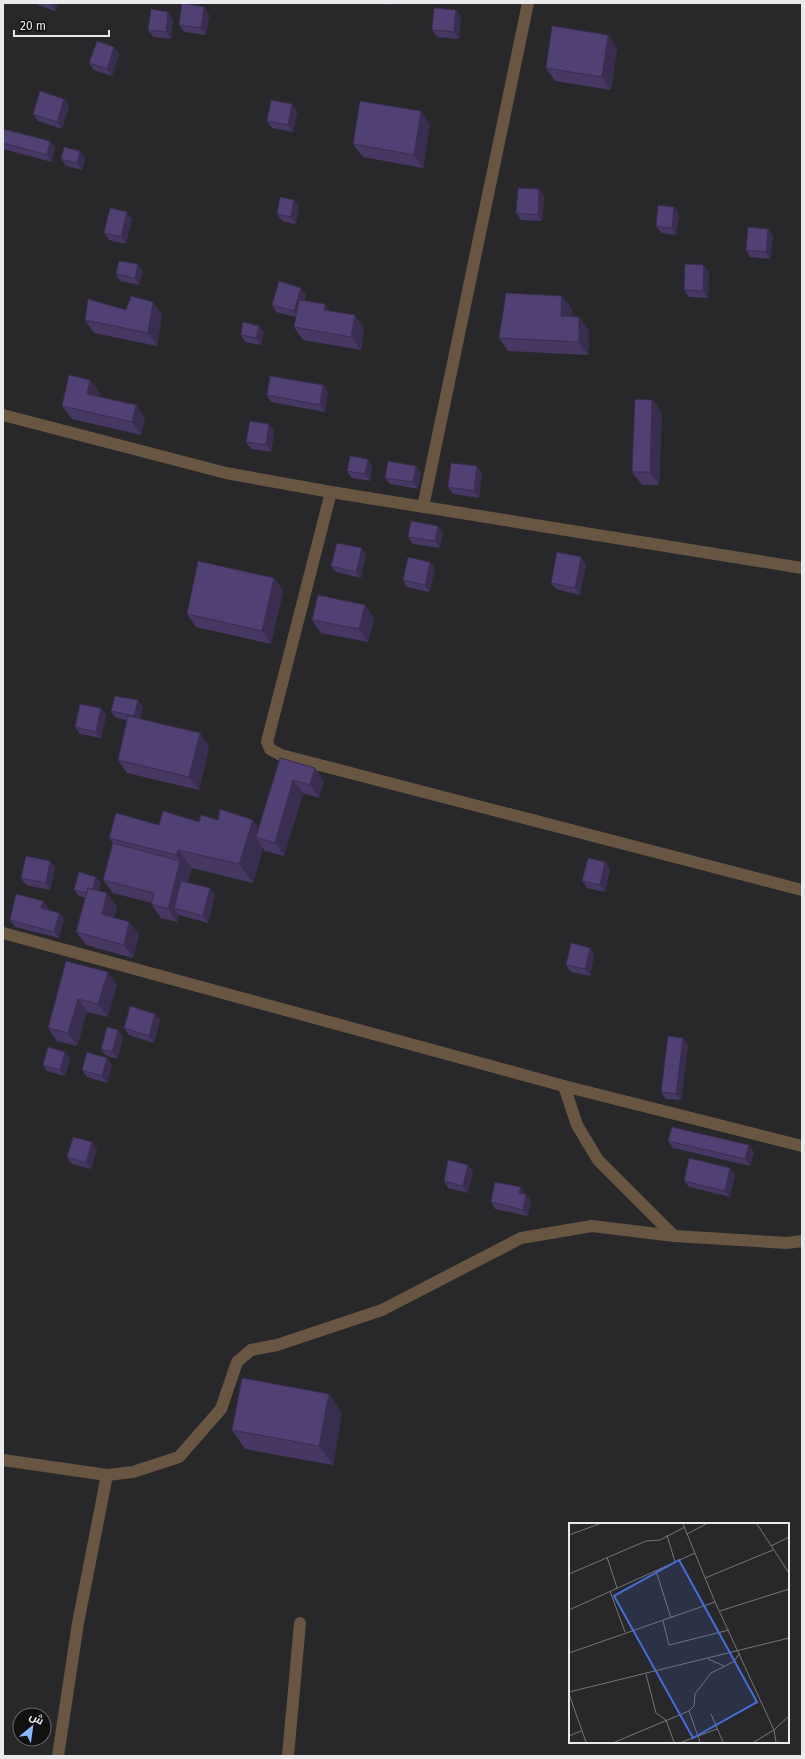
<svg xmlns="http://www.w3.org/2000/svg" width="805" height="1759" viewBox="0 0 805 1759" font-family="'Fira Sans',Cairo,sans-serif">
<rect width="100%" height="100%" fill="#28282b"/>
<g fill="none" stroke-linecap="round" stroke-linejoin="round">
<g stroke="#685642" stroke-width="12">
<polyline points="3,415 226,473 331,492 802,568"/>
<polyline points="331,492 267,742 270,749 281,755 802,890"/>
<polyline points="423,507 528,3"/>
<polyline points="3,933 564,1086 802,1146"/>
<polyline points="564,1086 577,1125 598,1160 674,1236"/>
<polyline points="3,1460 107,1475 133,1472 179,1457 221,1409 237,1362 251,1350 277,1345 382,1310 521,1238 592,1226 674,1236 787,1243 802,1241"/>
<polyline points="58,1756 78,1623 107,1475"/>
<polyline points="288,1756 300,1623"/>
</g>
</g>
<g fill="#463763">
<polygon points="36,3 58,3 55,11 38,5"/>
<polygon points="370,3 392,3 391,5"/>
<polygon points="456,10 461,17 459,39 437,37 432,30"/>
<polygon points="209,14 206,35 184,32 179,25"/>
<polygon points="173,19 171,39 153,37 148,30"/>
<polygon points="608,35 617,48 611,90 555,81 546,68"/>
<polygon points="114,47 119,54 112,76 94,70 89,63"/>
<polygon points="64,99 69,106 62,129 38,121 33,114"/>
<polygon points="297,111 293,132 272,128 267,121"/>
<polygon points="430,124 423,168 363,157 353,144"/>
<polygon points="3,129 55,148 52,162 3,149"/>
<polygon points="85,158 82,170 66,166 61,159"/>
<polygon points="539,189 544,196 542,221 521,220 516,213"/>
<polygon points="294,200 299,207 296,224 282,221 277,214"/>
<polygon points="674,207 679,214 676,235 661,233 656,226"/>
<polygon points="132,219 126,244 109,240 104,233"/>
<polygon points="768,229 773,236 770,259 750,257 746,250"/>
<polygon points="143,271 139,285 120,281 116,274"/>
<polygon points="709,272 708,298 689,297 684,290"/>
<polygon points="306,294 304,300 330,311 364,328 361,350 303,340 294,327 296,317 276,312 272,305"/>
<polygon points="562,296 572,309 571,317 579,317 589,330 588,355 508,351 499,338"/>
<polygon points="153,302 162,315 157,346 94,333 85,320 126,310"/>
<polygon points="264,332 261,345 245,342 241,335"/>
<polygon points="90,380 100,393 99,397 136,405 145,418 141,435 72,419 62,406"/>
<polygon points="323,385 328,392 325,412 271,402 267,395"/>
<polygon points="652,400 662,413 659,485 642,485 632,472"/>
<polygon points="274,431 271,452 251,449 246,442"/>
<polygon points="372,466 370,481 352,478 347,471"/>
<polygon points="416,466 421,473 418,489 390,484 385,478"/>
<polygon points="482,473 479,498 453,494 448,487"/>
<polygon points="438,526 443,533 440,548 413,544 408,537"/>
<polygon points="366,555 361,578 336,572 331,566"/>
<polygon points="430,562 435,569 429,592 407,587 403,580"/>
<polygon points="586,564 580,595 556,589 551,583"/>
<polygon points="274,578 283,591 271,644 196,627 187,614"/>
<polygon points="365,605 374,619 368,642 321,633 312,620"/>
<polygon points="143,707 140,719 209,746 199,790 127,773 118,760 127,720 116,718 111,711"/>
<polygon points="101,708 106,715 101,738 80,734 75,727"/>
<polygon points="280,758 315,768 324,781 319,798 303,793 284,856 265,851 263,848 253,883 192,868 187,882 210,888 215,895 208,923 179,915 177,922 161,918 151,904 152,903 113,893 103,880 113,843 109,838 159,825 218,820 259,828"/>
<polygon points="50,861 55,868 50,890 26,885 21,878"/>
<polygon points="605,862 610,869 605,892 587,888 582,881"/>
<polygon points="96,877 101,883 99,891 117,906 114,918 129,922 139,935 133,958 86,945 76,932 85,898 79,896 74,890"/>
<polygon points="43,901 48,908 47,909 59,913 64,919 59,938 15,927 10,920"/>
<polygon points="590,948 594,955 590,976 571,972 566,965"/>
<polygon points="66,961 117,985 108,1017 87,1012 77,1046 57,1041 48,1028"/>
<polygon points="155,1014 160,1020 154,1043 129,1035 124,1028"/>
<polygon points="118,1030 123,1037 117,1059 105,1055 101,1049"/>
<polygon points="683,1038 688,1045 681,1100 666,1099 661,1092"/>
<polygon points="65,1052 70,1059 65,1076 47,1071 43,1065"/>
<polygon points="112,1065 107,1083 87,1077 82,1070"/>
<polygon points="668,1141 754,1152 750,1166 673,1148"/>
<polygon points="97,1149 91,1169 72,1164 67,1157"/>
<polygon points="468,1165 473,1172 468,1193 448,1188 444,1181"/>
<polygon points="730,1168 735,1175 730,1197 689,1187 684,1181"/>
<polygon points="525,1194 531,1201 528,1216 495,1209 491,1202"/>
<polygon points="329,1394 342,1413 333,1465 245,1449 232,1430"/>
</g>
<g fill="#392d50">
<polygon points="51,3 58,3 55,11 51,4"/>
<polygon points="204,7 209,14 206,35 201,28"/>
<polygon points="456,10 461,17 459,39 454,32"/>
<polygon points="168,12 173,19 171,39 166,32"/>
<polygon points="608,35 617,48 611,90 602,77"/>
<polygon points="114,47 119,54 112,76 107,69"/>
<polygon points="64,99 69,106 62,129 57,122"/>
<polygon points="292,104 297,111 293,132 288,125"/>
<polygon points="421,111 430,124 423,168 414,155"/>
<polygon points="50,141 55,148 52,162 47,155"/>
<polygon points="80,151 85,158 82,170 77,163"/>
<polygon points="539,189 544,196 542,221 538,215"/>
<polygon points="294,200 299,207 296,224 291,217"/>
<polygon points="674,207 679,214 676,235 672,228"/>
<polygon points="127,212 132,219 126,244 121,237"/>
<polygon points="768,229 773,236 770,259 766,252"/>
<polygon points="138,264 143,271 139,285 135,278"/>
<polygon points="704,265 709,272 708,298 703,291"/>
<polygon points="301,288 306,294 299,318 294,311"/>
<polygon points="562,296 572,309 570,329 561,316"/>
<polygon points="153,302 162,315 157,346 148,333"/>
<polygon points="325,304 334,317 324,310"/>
<polygon points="355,315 364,328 361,350 351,337"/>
<polygon points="579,317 589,330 588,355 579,342"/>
<polygon points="259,326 264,332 261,345 256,338"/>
<polygon points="90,380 100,393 97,407 87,394"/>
<polygon points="323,385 328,392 325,412 320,405"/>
<polygon points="652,400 662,413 659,485 650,472"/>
<polygon points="136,405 145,418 141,435 132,422"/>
<polygon points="269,424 274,431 271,452 266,445"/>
<polygon points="368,459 372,466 370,481 365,474"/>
<polygon points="416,466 421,473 418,489 413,482"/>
<polygon points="477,466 482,473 479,498 474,491"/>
<polygon points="438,526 443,533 440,548 435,541"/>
<polygon points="362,548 366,555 361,578 356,572"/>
<polygon points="581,557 586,564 580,595 575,588"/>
<polygon points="430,562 435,569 429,592 425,585"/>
<polygon points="274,578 283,591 271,644 262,631"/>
<polygon points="365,605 374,619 368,642 359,629"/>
<polygon points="138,700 143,707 139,723 134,716"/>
<polygon points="101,708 106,715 101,738 96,732"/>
<polygon points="200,733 209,746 199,790 189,777"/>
<polygon points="315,768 324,781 319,798 310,785"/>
<polygon points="293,780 303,793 284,856 275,843"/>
<polygon points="253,820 266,838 256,837 263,848 253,883 239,864"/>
<polygon points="178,850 192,868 180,910 174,908 179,915 177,922 168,909 180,861 176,855"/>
<polygon points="50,861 55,868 50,890 46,883"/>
<polygon points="605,862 610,869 605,892 600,885"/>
<polygon points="96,877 101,883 97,901 92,894"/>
<polygon points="210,888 215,895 208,923 203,916"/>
<polygon points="107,893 117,906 111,928 102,914"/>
<polygon points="43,901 48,908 46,914 41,908"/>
<polygon points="59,913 64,919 59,938 54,932"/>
<polygon points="129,922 139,935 133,958 124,945"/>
<polygon points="590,948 594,955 590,976 585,969"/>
<polygon points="108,972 117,985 108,1017 98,1004"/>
<polygon points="78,999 87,1012 77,1046 68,1033"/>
<polygon points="155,1014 160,1020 154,1043 149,1036"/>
<polygon points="118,1030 123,1037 117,1059 112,1052"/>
<polygon points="683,1038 688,1045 681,1100 676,1094"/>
<polygon points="65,1052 70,1059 65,1076 60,1070"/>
<polygon points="107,1058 112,1065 107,1083 102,1076"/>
<polygon points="92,1142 97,1149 91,1169 86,1163"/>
<polygon points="749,1145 754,1152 750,1166 745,1159"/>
<polygon points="468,1165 473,1172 468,1193 463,1186"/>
<polygon points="730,1168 735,1175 730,1197 725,1191"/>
<polygon points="521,1187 525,1194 519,1193"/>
<polygon points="526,1194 531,1201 528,1216 523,1210"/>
<polygon points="329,1394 342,1413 333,1465 319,1446"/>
</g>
<g fill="#514073" stroke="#392d50">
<polygon points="182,3 204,7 201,28 179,25"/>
<polygon points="434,8 456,10 454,32 432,30"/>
<polygon points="151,9 168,12 166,32 148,30"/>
<polygon points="552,26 608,35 602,77 546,68"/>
<polygon points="97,41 114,47 107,69 89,63"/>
<polygon points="40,91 64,99 57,122 33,114"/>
<polygon points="271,100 292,104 288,125 267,121"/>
<polygon points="360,101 421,111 414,155 353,144"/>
<polygon points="3,129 50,141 47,155 3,143"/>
<polygon points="64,147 80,151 77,163 61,159"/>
<polygon points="518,188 539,189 538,215 516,213"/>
<polygon points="280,197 294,200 291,217 277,214"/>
<polygon points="658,205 674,207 672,228 656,226"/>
<polygon points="110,208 127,212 121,237 104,233"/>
<polygon points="748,227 768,229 766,252 746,250"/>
<polygon points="119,261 138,264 135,278 116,274"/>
<polygon points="685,264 704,265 703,291 684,290"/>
<polygon points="279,281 301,288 294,311 272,305"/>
<polygon points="506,293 562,296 561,316 579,317 579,342 499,338"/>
<polygon points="131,296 153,302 148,333 85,320 88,299 126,310"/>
<polygon points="299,300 325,304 324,310 355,315 351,337 294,327"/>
<polygon points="243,322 259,326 256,338 241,335"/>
<polygon points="69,375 90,380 87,394 136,405 132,422 62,406"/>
<polygon points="270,376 323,385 320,405 267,395"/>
<polygon points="635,399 652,400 650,472 632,472"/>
<polygon points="250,421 269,424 266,445 246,442"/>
<polygon points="350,456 368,459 365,474 347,471"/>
<polygon points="388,461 416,466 413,482 385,478"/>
<polygon points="451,463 477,466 474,491 448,487"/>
<polygon points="411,521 438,526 435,541 408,537"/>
<polygon points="337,543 362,548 356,572 331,566"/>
<polygon points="557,552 581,557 575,588 551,583"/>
<polygon points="408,557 430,562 425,585 403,580"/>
<polygon points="198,561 274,578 262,631 187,614"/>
<polygon points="318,595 365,605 359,629 312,620"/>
<polygon points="115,696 138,700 134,716 111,711"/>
<polygon points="80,704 101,708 96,732 75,727"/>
<polygon points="128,716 200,733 189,777 118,760"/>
<polygon points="280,758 315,768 310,785 293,780 275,843 256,837"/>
<polygon points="220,809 253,820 239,864 178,850 176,855 109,838 116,813 159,825 163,811 199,822 201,815 218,820"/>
<polygon points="113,843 180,861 168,909 151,904 154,893 103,880"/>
<polygon points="26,856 50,861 46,883 21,878"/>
<polygon points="588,858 605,862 600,885 582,881"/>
<polygon points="79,872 96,877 93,889 88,888 86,893 74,890"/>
<polygon points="181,881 210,888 203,916 174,908"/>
<polygon points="88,888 107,893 102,914 129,922 124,945 76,932"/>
<polygon points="16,894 43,901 41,908 59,913 54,932 10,920"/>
<polygon points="571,943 590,948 585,969 566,965"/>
<polygon points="66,961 108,972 98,1004 78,999 68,1033 48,1028"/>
<polygon points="130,1006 155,1014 149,1036 124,1028"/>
<polygon points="107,1027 118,1030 112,1052 101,1049"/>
<polygon points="668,1036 683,1038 676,1094 661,1092"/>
<polygon points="48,1047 65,1052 60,1070 43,1065"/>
<polygon points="87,1052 107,1058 102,1076 82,1070"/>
<polygon points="672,1127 749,1145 745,1159 668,1141"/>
<polygon points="73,1137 92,1142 86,1163 67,1157"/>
<polygon points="689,1158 730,1168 725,1191 684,1181"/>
<polygon points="448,1160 468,1165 463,1186 444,1181"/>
<polygon points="495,1182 521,1187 519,1193 526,1194 523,1210 491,1202"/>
<polygon points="242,1378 329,1394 319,1446 232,1430"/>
</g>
<g transform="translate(569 1523)">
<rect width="220" height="220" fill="#28282b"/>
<path fill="none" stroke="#767678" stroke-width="1" d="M114,1L146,79L205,207L185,219M188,1L220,50M118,11L137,1M0,12L30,1M98,12L106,39M202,23L220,14M38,34L48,65M87,48L102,95M0,51L77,18L91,17L116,4M136,55L204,27M41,68L56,109M0,87L126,30M151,88L220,66M94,98L100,122L160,107M0,130L146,79M139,136L155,143M77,151L87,190L97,197L105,219M0,169L220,115M0,171L17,219M120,188L131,219M142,191L154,219M0,213L12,208M46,219L120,188L125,183L126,171L142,150L164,139L171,130M113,219L148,206M207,219L205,207L220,193"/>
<path fill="#466ddc" fill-opacity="0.15" stroke="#466ddc" stroke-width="2" d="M110,37L188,179L124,215L45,73Z"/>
<rect width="220" height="220" fill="none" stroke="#eaeaec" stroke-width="2"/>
</g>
<rect width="805" height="1759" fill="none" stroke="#eaeaec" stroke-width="8"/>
<g transform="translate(32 1727) rotate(29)"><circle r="19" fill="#111112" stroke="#686869"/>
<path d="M0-3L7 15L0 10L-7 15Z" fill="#8abafc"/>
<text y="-6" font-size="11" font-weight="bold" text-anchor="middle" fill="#eaeaec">ش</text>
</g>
<path d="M14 30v6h95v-6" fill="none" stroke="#eaeaec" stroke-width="2"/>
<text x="20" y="30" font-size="12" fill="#eaeaec" stroke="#111112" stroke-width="3" paint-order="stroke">20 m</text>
</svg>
